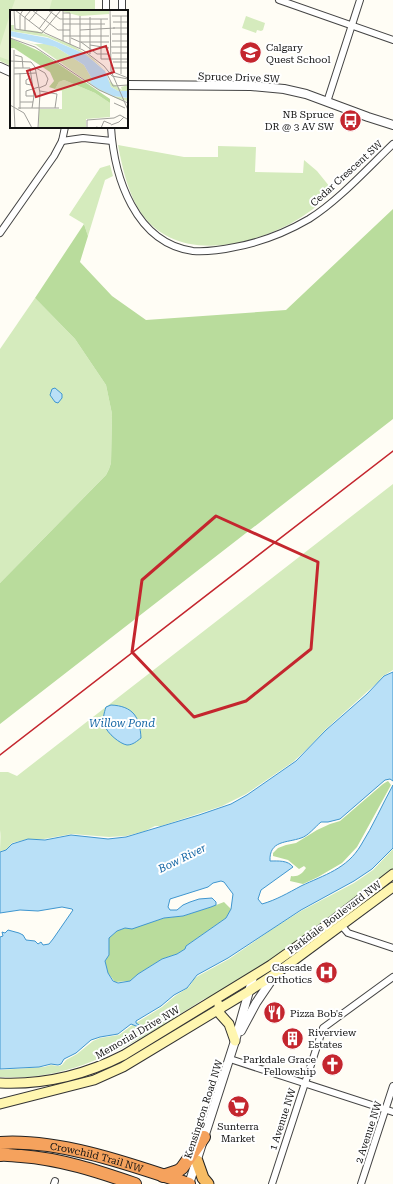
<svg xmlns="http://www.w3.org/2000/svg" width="393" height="1184" viewBox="0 0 393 1184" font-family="'Roboto Serif',serif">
<rect width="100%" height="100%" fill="#fffdf5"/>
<g fill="#d5ebbd">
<polygon points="0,0 95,0 95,11 11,11 11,66 0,61"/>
<polygon points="246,16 265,23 263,30 261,31 257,30 256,33 242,28"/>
<path d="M118,145L184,157H218V146L256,147L255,172L303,173L304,160L317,171L334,192C320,204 306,215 290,224C243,248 171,263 138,208C127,189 122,166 118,145Z"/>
<polygon points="110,165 113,176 105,180 88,236 84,224 69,215 100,168"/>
<polygon points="35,298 75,339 106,385 112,414 111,463 109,469 106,475 0,583 0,349"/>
<path d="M393,484V670L383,676L378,682L326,729L308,748L293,762L246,794L222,806L161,826H155L145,831L126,836L109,837L72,834L44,839H28L12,843L6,850L0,851C0,844 1,837 0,830V772H8L17,776Z"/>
<path d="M393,849V870L381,879L259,969L213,996L204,999C152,1032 99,1068 37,1076C25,1078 12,1077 0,1077V1070L44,1067L51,1065L58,1066L62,1065L66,1060L77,1054L93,1041L100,1038L119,1035L131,1026L162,1007L175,996L189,987L194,979L198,976L229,959L274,928L301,911L354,883L373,870Z"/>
</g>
<g fill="#b9dc9c">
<polygon points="393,209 393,419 0,724 0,583 106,475 109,469 111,463 112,414 106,385 75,339 35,298 84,224 88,236 80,262 112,296 146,320 286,310"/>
<path d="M388,781L391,785L357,847L342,863L318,877L303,884L290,881L291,876C298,877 302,874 306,868L304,866L299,869L288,860L273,856V853L278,848L286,845L296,843L317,830L330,824L340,821L383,784Z"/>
<polygon points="224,902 231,909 226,918 186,946 185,949 177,954 162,959 138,974 130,981 115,982 108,973 105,961 109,955 109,938 117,931 125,928 135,927 149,923 164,918 183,916 211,907"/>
</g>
<g fill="#e6f2cf">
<polygon points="15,0 52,0 49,11 11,11"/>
<polygon points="11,11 11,61 0,57 0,46"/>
</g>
<g fill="#b9e0f7" stroke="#3f96cf" fill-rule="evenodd">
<polygon points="55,388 62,394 62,398 58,403 55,402 50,395 52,389"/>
<path d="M393,672V781L390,779L385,780L340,819L328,822H321C315,827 308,836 301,838C287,843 269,840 270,861C278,861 288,860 293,867L261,890L258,899L262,904C276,900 288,893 301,886C324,875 347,869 361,845C373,826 382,805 393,785V848L372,869L354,881L301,910L228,958L197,975L187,988L174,995L161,1006L136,1021V1023L142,1027L141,1028L131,1024L118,1034L100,1037L91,1040L76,1053L64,1059L61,1064L58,1065L51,1064L39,1067L0,1069V937L3,936L2,932L5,933L8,930L19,933L23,935L26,940L35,941L38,944L41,942L43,945L49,944L53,939L73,910L72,909L62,907L38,911L20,910L0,913V852L6,850L12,844L28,839L45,840L71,835L108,839L126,837L199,815L231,804L247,795L296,761L326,730L367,694L384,676ZM221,881L224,882L233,894L231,909L226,918L186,946L185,949L177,954L162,959L138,974L130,981L118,983L113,981L108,973L105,961L109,955V938L117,931L125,928L132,929L164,918L183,916L211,907L216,905V902L212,898L199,899L190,902L183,905L177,910H170L168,907L170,899L208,887L213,883Z"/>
<path d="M111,705C133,706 140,717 141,738C137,741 133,745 127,745C120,744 107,733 105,726C102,720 104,713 106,707Z"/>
</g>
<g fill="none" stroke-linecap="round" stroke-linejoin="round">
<defs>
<g id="minor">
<polyline points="279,0 393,40"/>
<polyline points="106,11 106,0"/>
<polyline points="122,11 122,0"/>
<polyline points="327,102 360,0"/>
<path d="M111,127C114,177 135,243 193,251C208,252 221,250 235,247C262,242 285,233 309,219C338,201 368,168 393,144"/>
<polyline points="62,141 83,138 112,141"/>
<polyline points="0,233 54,156 62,141 65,127"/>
<polyline points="341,925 348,933 393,948"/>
<polyline points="230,1059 393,1112"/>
<polyline points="54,1184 55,1181"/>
<polyline points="272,1184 323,1028 393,977"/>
<polyline points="361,1184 393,1086"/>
</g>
<g id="tertiary">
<polyline points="0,67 11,72"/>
<polyline points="127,85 251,86 284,89 306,94 368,117 393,125"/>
<polyline points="241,1031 256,1003 275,975"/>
<polyline points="189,1184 235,1041 253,977"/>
</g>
<g id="secondary">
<polyline points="219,1005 220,1014 229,1024 235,1041"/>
<path d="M0,1083C45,1085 85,1075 124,1055L271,965L326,926L393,874"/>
<polyline points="0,1104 94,1080 123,1067 249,991 278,972 393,887"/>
</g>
<polyline id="trunk" points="197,1161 203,1178 208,1184"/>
<g id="motorway">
<path id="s1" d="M0,1143C60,1139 132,1165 189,1184"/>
<path d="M0,1155C7,1154 14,1156 21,1156C61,1159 97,1171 135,1184"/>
<polyline points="163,1176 178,1171 182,1168 204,1137"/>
</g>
</defs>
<use href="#minor" stroke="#444" stroke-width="8"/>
<use href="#tertiary" stroke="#444" stroke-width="10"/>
<use href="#secondary" stroke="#333" stroke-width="11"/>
<use href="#trunk" stroke="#222" stroke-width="13"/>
<use href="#motorway" stroke="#222" stroke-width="14"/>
<use href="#minor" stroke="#fff" stroke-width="6"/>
<use href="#tertiary" stroke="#fff" stroke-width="8"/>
<use href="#secondary" stroke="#fff6b0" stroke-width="9"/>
<use href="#trunk" stroke="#f7bc64" stroke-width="11"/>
<use href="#motorway" stroke="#f5a25d" stroke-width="12"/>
<polyline stroke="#c4262e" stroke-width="1.5" points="0,755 393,451"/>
</g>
<path fill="none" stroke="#c4262e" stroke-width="3" stroke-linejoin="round" d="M216,516L318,562L311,649L246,701L194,717L132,652L142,580Z"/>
<defs>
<symbol id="school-disc" viewBox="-11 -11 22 22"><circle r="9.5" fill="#c4262e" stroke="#fff"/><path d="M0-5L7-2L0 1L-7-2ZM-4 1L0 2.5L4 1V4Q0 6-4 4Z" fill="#fff"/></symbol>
<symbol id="bus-disc" viewBox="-11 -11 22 22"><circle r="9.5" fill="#c4262e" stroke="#fff"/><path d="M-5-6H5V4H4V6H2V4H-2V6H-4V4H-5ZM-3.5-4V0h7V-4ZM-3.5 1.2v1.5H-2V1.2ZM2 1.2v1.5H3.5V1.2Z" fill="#fff"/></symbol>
<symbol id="hospital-disc" viewBox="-11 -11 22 22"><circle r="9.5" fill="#c4262e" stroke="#fff"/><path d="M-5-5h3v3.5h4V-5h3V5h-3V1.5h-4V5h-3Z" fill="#fff"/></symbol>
<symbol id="restaurant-disc" viewBox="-11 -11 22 22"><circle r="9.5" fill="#c4262e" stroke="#fff"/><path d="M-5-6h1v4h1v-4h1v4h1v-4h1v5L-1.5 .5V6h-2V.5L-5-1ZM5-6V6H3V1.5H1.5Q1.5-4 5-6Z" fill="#fff"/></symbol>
<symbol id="building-disc" viewBox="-11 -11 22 22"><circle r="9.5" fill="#c4262e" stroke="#fff"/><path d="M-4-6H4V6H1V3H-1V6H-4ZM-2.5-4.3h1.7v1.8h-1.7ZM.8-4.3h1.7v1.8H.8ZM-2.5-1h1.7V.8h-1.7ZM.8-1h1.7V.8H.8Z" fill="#fff"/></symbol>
<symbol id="church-disc" viewBox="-11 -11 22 22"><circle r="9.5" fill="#c4262e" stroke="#fff"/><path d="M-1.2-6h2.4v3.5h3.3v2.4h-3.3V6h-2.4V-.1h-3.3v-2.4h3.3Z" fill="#fff"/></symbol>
<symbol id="supermarket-disc" viewBox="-11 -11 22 22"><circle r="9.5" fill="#c4262e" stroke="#fff"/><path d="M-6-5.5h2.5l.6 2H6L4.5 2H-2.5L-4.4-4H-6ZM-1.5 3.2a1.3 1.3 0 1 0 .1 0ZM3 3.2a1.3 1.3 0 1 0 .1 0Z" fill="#fff"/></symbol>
</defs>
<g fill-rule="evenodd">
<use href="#school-disc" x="238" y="40" width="25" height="25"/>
<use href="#bus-disc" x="338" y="108" width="25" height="25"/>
<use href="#hospital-disc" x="314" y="960" width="25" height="25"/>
<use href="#restaurant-disc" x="262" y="1000" width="25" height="25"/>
<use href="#building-disc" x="280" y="1026" width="25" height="25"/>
<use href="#church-disc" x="320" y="1052" width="25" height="25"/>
<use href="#supermarket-disc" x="226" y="1094" width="25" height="25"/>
</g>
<g text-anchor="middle" stroke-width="4" stroke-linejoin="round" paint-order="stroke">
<g font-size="10" fill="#111" stroke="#fff" text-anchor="start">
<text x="266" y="51">Calgary<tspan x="266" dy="12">Quest School</tspan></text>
<text x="334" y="118" text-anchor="end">NB Spruce<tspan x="334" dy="12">DR @ 3 AV SW</tspan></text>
<text x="312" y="971" text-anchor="end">Cascade<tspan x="312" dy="12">Orthotics</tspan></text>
<text x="290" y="1017">Pizza Bob's</text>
<text x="308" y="1036">Riverview<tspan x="308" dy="12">Estates</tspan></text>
<text x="316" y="1063" text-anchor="end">Parkdale Grace<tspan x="316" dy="12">Fellowship</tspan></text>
<text x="238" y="1130" text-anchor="middle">Sunterra<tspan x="238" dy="12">Market</tspan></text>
</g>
<g font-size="10" fill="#111" stroke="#fff">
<text transform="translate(239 77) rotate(2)" y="4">Spruce Drive SW</text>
<text transform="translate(346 173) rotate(-42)" y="4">Cedar Crescent SW</text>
<text transform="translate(334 917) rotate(-37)" y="4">Parkdale Boulevard NW</text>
<text transform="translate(137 1032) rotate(-30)" y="4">Memorial Drive NW</text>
<text transform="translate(203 1109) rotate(-72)" y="4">Kensington Road NW</text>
<text transform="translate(282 1119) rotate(-72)" y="4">1 Avenue NW</text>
<text transform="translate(368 1132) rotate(-72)" y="4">2 Avenue NW</text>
<text dy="4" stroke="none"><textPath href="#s1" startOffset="98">Crowchild Trail NW</textPath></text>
</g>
<g font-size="11" font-style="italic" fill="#1768a6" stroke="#fff">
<text x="122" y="727">Willow Pond</text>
<text transform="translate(182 858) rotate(-26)" y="4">Bow River</text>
</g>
</g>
<g transform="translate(10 10)">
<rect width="118" height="118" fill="#fffdf5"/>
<path d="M53,0H99V4L70,6L54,2ZM0,15H4V19L27,21L62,35L81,47L94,59L96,63L99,71L112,80L111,77L118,75V81H108L101,77L98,72L95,60L75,44L37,27L0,21ZM6,29L24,34H38L46,37L74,55L82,69L81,73L103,86L118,88V91L108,89L89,80L26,35ZM54,70L85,83L100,93V107L76,109V118H29V99H52V81L45,79L49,72Z" fill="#d5ebbd"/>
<path d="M0,28L31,42L100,89V93L85,83L54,70L49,72L45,79L39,77L44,71L40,62L4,38H1L0,43Z" fill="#b9dc9c"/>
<path d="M0,21L38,28L75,44L95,61L101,77L108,81H118V88L103,86L87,78L80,73L82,69L74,55L46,37L0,26Z" fill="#b9e0f7"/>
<path fill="none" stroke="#a09f9a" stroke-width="1" d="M4,0L5,19L32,23L51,0M5,0L35,23L73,40L94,56L102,66L118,69M22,0L48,20H60M38,0L50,9H98M100,0L101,61L118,100M53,3H60V34M102,6H118M91,9V49M19,11L28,0M103,12H118M53,14H95M103,18H118M29,19L43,0M10,20V5L13,0M70,20L105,18M15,21V7L21,0M102,24H118M53,26H99M0,28L25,37L89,80L118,93M61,28L70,32H99M53,31V0M102,31H118M71,32L87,44H98M80,35L99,38M101,37H118M70,38V6M102,43H118M80,44V7M5,45L12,47L13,58M91,49H118M0,51L21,52L25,57L30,83L28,118M103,52H118M4,58H20L24,86L22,98M26,58L35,63L38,69L36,75L29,78M103,58H118M103,62L118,68M4,64L26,63M97,64L103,76L118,75M111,64V6M20,68L16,70V74L21,75M30,81L47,84L45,98M24,86H16V81L29,77M10,92H23M104,93L115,98M0,95L14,103L22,118M4,97V40M4,97L5,118M8,98H49M10,99V63M101,115L109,112L114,107M86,117L91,118L94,111L101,114M77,118V110L104,108L110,105L117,109"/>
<path fill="#c4262e" fill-opacity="0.15" stroke="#c4262e" stroke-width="2" d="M96,36L104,62L26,87L17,61Z"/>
<rect width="118" height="118" fill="none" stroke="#111" stroke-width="2"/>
</g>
</svg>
